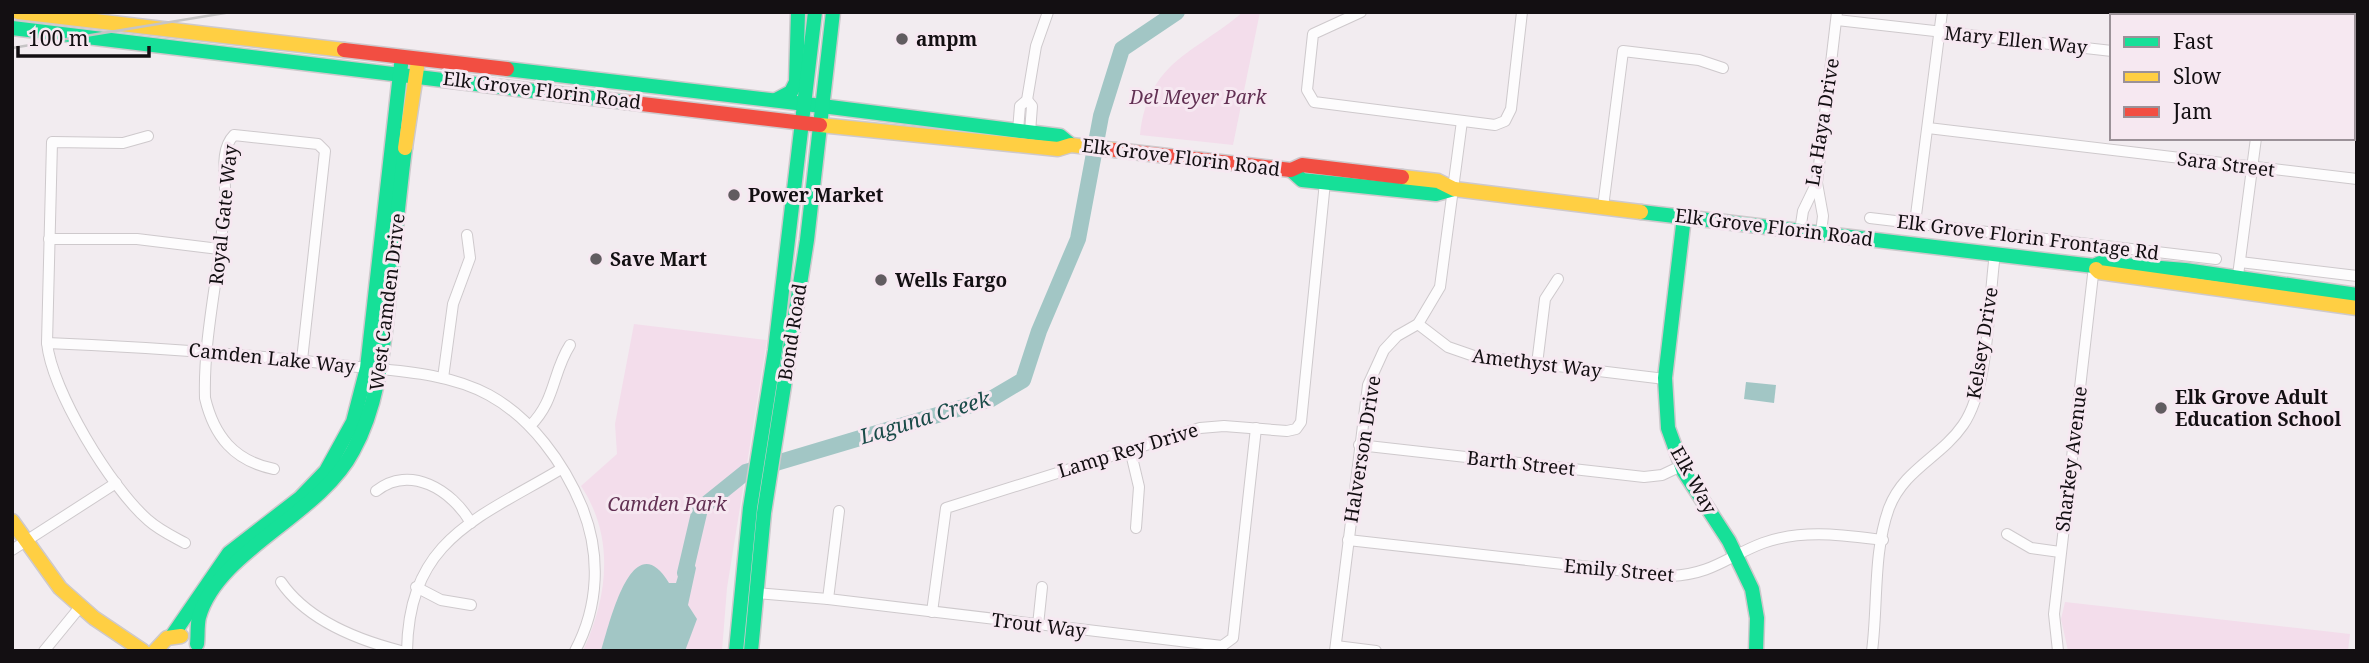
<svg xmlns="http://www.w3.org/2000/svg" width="2369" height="663" viewBox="0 0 2369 663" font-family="'Noto Serif',serif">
<rect width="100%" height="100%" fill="#f2ecf0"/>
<g fill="#f3ddeb">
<path d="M1243,12H1260L1233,145L1140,135C1148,61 1194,54 1243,12Z"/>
<path d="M634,324L767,340L727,588L722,651H583C608,597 615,537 581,486L617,454L615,424Z"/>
<polygon points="2065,602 2350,634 2348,651 2068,651 2061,619"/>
</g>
<g fill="#a2c6c5">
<polygon points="1746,382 1776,385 1774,403 1744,399"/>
<path d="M690,555L696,568L688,605L697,619L685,651H601C609,626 632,522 669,583H676L682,563Z"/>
</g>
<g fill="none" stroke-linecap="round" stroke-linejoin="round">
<polyline stroke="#a2c6c5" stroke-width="16" points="685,573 700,509 746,472 991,399 1023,380 1039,331 1078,239 1101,116 1122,49 1177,12"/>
<defs>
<g id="street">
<polyline points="1361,12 1313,34 1307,90 1314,102 1495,125 1505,121 1511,109 1522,12"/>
<polyline points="2209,12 2214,16"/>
<polyline points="2179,16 2182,12"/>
<polyline points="2274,16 2275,12"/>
<polyline points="1837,20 2112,51"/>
<polyline points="1027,100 1032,106 1030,132"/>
<polyline points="1928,128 2357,179"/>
<polyline points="1018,131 1020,106 1027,100 1036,46 1048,12"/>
<path d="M148,136L123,143L52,142L47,343C52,391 111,488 148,520C159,530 172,536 185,543"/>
<polyline points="1817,183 1823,216 1821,233"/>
<polyline points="1603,207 1623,51 1699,60 1723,68"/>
<polyline points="1870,218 2216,259"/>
<polyline points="1915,223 1942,12"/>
<polyline points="1800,231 1803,211 1817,182 1837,12"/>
<polyline points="49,239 137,239 219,249"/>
<polyline points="2240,262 2357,276"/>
<polyline points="2237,283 2256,138"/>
<polyline points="1418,324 1448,347 1474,356 1665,379"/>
<path d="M47,343C149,347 248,354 349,366C395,371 447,372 489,395C531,418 564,463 582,507C601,554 599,606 575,651"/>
<polyline points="1537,364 1545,299 1558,279"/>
<polyline points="443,378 453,304 470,258 467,235"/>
<path d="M530,426C556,400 552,373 570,345"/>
<polyline points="1359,445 1644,477 1662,475 1681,466"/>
<polyline points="1130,449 1139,487 1136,528"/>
<path d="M274,469C234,461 214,436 205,398C203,331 222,264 225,197C226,178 219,150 234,135L318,144L325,151L302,360"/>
<path d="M376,491C410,464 452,490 471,523"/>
<polyline points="2007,534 2031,548 2060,552"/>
<path d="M1348,540L1671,576C1713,574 1728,556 1763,543C1803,529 1842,535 1883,540"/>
<polyline points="12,550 116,483"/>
<path d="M281,582C307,620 358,640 401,651"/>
<polyline points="416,587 441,600 471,605"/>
<polyline points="757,593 828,599 1222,646 1233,638 1256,428"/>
<polyline points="828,599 839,511"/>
<polyline points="932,612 946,508 1200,428 1224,426 1287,431 1296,429 1301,422 1325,182"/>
<polyline points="1038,625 1042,587"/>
<polyline points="1336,646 1376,651"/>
<polyline points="44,651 80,607"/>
<path d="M407,651C409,539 477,519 561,469"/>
<polyline points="1335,651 1368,385 1384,350 1397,336 1418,324 1440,287 1462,121"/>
<path d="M1872,651C1878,605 1873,552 1889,508C1904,469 1941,457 1963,425C1990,386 1988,303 1995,254"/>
<polyline points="2058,651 2054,614 2094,266"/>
</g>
<g id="fast">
<polyline points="12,28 625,102"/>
<polyline points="507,69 822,106"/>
<polyline points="776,100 791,92 796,82 798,12"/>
<polyline points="822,106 1060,136 1071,145"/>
<polyline points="1291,170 1302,180 1436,194 1454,189"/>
<polyline points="1641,212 2094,266 2100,263 2185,270 2357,295"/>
<polyline points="1684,217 1665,378 1668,428 1684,472 1729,541 1752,589 1757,618 1756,651"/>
<polyline points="172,636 229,553 300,498 326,471 353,422 367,368 401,65"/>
<path d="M197,644C198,636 197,625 199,617C218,550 319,516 353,451C379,404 383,349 389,296C394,247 399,197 405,148"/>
<polyline points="736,651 750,508 775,350 815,12"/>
<polyline points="751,651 764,513 807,240 833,12"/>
</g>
<g id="slow">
<polyline points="18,12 344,50"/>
<polyline points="820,125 1058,149 1071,145 1115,150"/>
<polyline points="405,148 418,61"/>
<polyline points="1402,177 1438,181 1454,189 1641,212"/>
<polyline points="2096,269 2099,272 2357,308"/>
<polyline points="12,521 60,588 94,618 143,651"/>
<polyline points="155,651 167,638 181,636"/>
</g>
<g id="jam">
<polyline points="344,50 507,69"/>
<polyline points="625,102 820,125"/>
<polyline points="1115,150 1291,170 1302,165 1402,177"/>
</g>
</defs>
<use href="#street" stroke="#cec9cc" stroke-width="12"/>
<use href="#fast" stroke="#cec9cc" stroke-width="17"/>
<use href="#slow" stroke="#cec9cc" stroke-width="17"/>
<use href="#jam" stroke="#cec9cc" stroke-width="17"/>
<use href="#street" stroke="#fdfcfd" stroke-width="10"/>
<use href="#fast" stroke="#16e098" stroke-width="14"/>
<use href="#slow" stroke="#ffcf43" stroke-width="14"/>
<use href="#jam" stroke="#f24e42" stroke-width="14"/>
<polyline stroke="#c6c4c5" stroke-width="2.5" points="12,48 231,12"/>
</g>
<g fill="#615c60" stroke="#f6e8f1" stroke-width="2.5">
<circle cx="902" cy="39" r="7"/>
<circle cx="734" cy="195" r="7"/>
<circle cx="596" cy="259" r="7"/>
<circle cx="881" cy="280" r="7"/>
<circle cx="2161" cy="408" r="7"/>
</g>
<g text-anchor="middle" stroke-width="6" stroke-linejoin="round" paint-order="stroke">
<g font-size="19" font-weight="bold" fill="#130f12" stroke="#f6e8f1" text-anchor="start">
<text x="916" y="46">ampm</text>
<text x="748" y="202">Power Market</text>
<text x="610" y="266">Save Mart</text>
<text x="895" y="287">Wells Fargo</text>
<text x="2175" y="404">Elk Grove Adult<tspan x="2175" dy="22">Education School</tspan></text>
</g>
<g font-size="19" fill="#130f12" stroke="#f6e8f1">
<text transform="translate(2016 40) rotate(6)" y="7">Mary Ellen Way</text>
<text transform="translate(542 90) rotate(7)" y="7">Elk Grove Florin Road</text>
<text transform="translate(1822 122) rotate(-81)" y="7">La Haya Drive</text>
<text transform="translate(1181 157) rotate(7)" y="7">Elk Grove Florin Road</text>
<text transform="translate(2226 164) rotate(7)" y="7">Sara Street</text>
<text transform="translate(223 215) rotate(-84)" y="7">Royal Gate Way</text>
<text transform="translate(1774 227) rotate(7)" y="7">Elk Grove Florin Road</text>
<text transform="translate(2028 237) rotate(7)" y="7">Elk Grove Florin Frontage Rd</text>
<text transform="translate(387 302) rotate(-83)" y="7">West Camden Drive</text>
<text transform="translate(792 332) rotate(-81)" y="7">Bond Road</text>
<text transform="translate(1982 343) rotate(-81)" y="7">Kelsey Drive</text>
<text transform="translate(272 358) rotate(6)" y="7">Camden Lake Way</text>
<text transform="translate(1537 363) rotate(7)" y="7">Amethyst Way</text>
<text transform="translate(1362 449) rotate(-81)" y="7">Halverson Drive</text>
<text transform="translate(1128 450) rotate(-17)" y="7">Lamp Rey Drive</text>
<text transform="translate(2071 459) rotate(-83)" y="7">Sharkey Avenue</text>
<text transform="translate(1521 463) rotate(6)" y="7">Barth Street</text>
<text transform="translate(1694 480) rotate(61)" y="7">Elk Way</text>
<text transform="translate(1619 570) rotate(5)" y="7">Emily Street</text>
<text transform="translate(1039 625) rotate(7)" y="7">Trout Way</text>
</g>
<g font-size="19" font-style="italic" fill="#623053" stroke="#f6e8f1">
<text x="1198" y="104">Del Meyer Park</text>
<text x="667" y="511">Camden Park</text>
</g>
<g font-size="21" font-style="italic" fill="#1a4b49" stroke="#f6e8f1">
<text transform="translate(925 418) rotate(-17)" y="7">Laguna Creek</text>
</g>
</g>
<rect width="2369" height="663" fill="none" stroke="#130f12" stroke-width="28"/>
<rect x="2110" y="14" width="245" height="126" fill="#f6e8f1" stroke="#9b9198" stroke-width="2"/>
<rect x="2124" y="37" width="35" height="10" fill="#16e098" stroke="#9b9198" stroke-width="2"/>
<text x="2173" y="49" font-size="21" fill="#130f12">Fast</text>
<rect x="2124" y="72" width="35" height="10" fill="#ffcf43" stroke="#9b9198" stroke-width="2"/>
<text x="2173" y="84" font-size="21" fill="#130f12">Slow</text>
<rect x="2124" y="107" width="35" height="10" fill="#f24e42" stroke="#9b9198" stroke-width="2"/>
<text x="2173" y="119" font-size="21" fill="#130f12">Jam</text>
<path d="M18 46v10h131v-10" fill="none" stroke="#130f12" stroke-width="3.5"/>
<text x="28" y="46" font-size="21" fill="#130f12" stroke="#f6e8f1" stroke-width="5" paint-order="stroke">100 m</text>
</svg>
